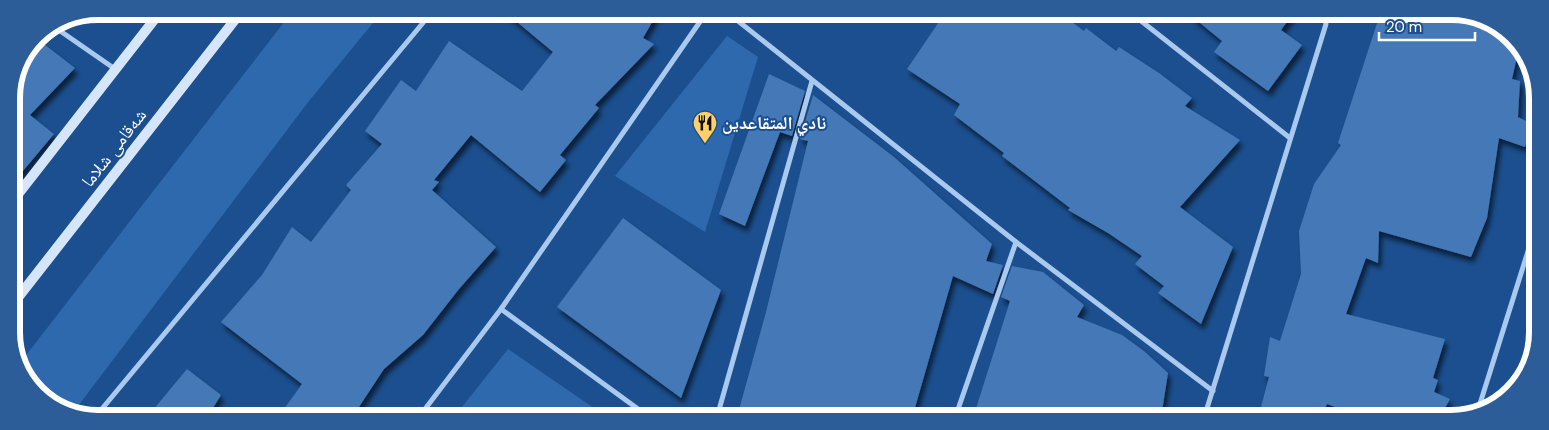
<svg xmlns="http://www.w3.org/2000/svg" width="1549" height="430" viewBox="0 0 1549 430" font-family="'DM Sans','Noto Naskh Arabic',sans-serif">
<defs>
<filter id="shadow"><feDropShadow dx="3" dy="5.5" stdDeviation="2.5" flood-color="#0009"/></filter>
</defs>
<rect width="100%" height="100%" fill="#1b4f8f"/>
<g fill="#2e69ad">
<polygon points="292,12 382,12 309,101 72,414 36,393 20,363"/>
<polygon points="727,36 758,57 705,232 615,176"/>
<polygon points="508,349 607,417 454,417"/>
</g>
<g fill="#4478b7" filter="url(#shadow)">
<polygon points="505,12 658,12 643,38 654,44 595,105 599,108 560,155 566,160 540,192 471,135 434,180 439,182 432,190 496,247 459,289 423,335 384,369 353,416 279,416 302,384 221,322 262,275 292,227 311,242 351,190 346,185 382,144 365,131 401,80 416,91 449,41 522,91 553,52"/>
<polygon points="945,13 1060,13 1084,31 1086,28 1116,51 1119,47 1159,73 1192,98 1185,106 1240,140 1180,207 1233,247 1201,324 1158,293 1164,286 1135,264 1142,256 1108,233 1068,210 1070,208 1002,156 1004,153 954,115 960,104 907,69"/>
<polygon points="1189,14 1293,14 1281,30 1302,45 1268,91 1214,52 1222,41"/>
<polygon points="1380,14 1454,14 1500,30 1513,37 1519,48 1512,79 1520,81 1518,117 1532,124 1525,147 1499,138 1487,218 1471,257 1379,231 1378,263 1366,258 1346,314 1445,339 1433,378 1438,380 1434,392 1450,399 1439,419 1365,418 1327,404 1321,418 1258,418 1269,377 1264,376 1270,337 1280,341 1301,274 1299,231 1314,184 1341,145 1338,143"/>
<polygon points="36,38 75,68 30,115 54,134 12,184 11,93"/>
<polygon points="769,74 805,91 792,136 780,132 745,226 719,214"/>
<polygon points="813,95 894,157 992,244 986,261 1003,265 993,294 953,276 912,418 737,417 766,312 808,141 800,139"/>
<polygon points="623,218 721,290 681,398 557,307"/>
<polygon points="1012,266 1043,272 1084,305 1077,317 1122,335 1144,351 1168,373 1161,418 973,418 1010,301 1001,297"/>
<polygon points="187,369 221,395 208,416 148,416"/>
</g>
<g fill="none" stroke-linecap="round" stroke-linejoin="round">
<g stroke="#a9c9ee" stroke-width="5">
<polyline points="728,13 1016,242 1213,391"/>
<polyline points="1131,13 1290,138"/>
<polyline points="53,26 115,69"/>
<polyline points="501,309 649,417"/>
<polyline points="1478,410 1535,229"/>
<polyline points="96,416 432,12"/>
<polyline points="419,417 501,309 706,13"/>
<polyline points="717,417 812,81"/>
<polyline points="955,418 1016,242"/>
<polyline points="1204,418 1326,24 1324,14"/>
</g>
<g stroke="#d6e6fa" stroke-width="10">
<polyline points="12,202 161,11"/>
<polyline points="13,304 241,12"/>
</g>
</g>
<defs>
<symbol id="restaurant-pin" viewBox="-11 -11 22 30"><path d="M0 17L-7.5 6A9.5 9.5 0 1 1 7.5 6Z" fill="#ffd166" stroke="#1b4f8f"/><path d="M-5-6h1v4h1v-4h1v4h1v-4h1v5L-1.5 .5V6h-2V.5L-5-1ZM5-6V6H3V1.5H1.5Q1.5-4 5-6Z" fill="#111"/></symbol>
</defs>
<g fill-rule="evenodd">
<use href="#restaurant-pin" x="691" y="109" width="28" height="38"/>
</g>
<g text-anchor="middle" stroke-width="4" stroke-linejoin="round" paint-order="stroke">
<g font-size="18" font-weight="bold" fill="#fff" stroke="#1b4f8f" text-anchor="start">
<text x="722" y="129">نادي المتقاعدین</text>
</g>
<g font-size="18" fill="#fff" stroke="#1b4f8f">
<text transform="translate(114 148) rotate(-52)" y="6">شەقامی شلاما</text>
</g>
</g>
<path d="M0 0H1549V430H0ZM98 20H1451A78 78 0 0 1 1529 98V332A78 78 0 0 1 1451 410H98A78 78 0 0 1 20 332V98A78 78 0 0 1 98 20Z" fill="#2d5d98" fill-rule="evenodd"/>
<path fill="none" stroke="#fff" stroke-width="6" d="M98 20H1451A78 78 0 0 1 1529 98V332A78 78 0 0 1 1451 410H98A78 78 0 0 1 20 332V98A78 78 0 0 1 98 20Z"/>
<path d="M1379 32v8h96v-8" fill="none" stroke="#ffffff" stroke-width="2.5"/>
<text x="1386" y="32" font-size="15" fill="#ffffff" stroke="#1b4f8f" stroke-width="4" paint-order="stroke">20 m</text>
</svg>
